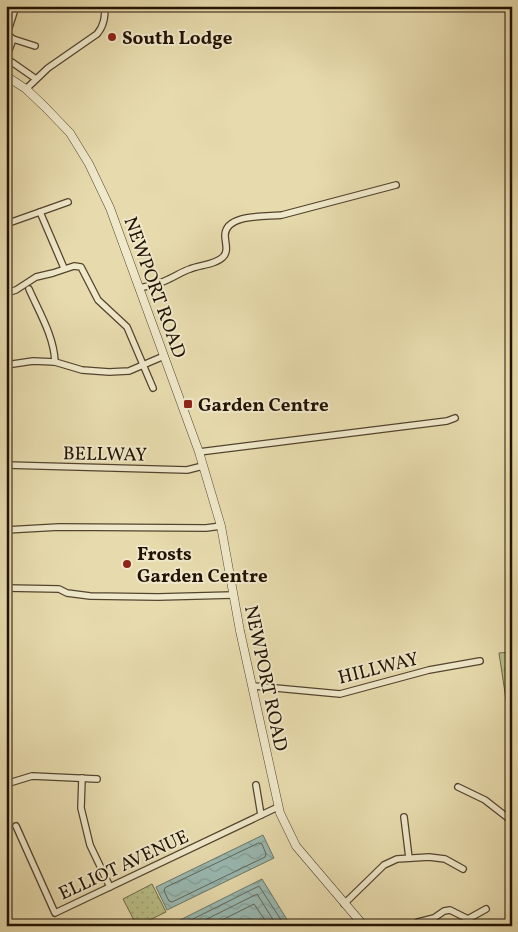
<svg xmlns="http://www.w3.org/2000/svg" width="518" height="932" viewBox="0 0 518 932" font-family="Vollkorn,serif">
<defs>
<pattern id="grass-tufts" width="24" height="20" patternUnits="userSpaceOnUse" patternTransform="scale(1.25)"><rect width="24" height="20" fill="#b9bf88"/><path d="M3 7l-1-3M5 7V3M7 7l1-3M15 17l-1-3M17 17v-4M19 17l1-3" fill="none" stroke="#9fa374"/></pattern>
<pattern id="park-dots" width="8" height="8" patternUnits="userSpaceOnUse" patternTransform="scale(1.25)"><rect width="8" height="8" fill="#b9bf88"/><path d="M2 2h.1M6 6h.1" fill="none" stroke="#9fa374" stroke-width="1.8" stroke-linecap="round"/></pattern>
<pattern id="water-waves" width="16" height="10" patternUnits="userSpaceOnUse" patternTransform="scale(1.25)"><rect width="16" height="10" fill="#99b9b2"/><path d="M0 5q4-4 8 0t8 0" fill="none" stroke="#849e97"/></pattern>
</defs>
<rect width="100%" height="100%" fill="#e7dbad"/>
<filter id="stains"><feTurbulence type="fractalNoise" baseFrequency=".004" numOctaves="4"/><feColorMatrix values="0 0 0 0 .2 0 0 0 0 .09 0 0 0 0 .02 0 0 0 .5 -.17"/></filter>
<radialGradient id="worn" r=".72"><stop offset=".6" stop-color="#630" stop-opacity="0"/><stop offset="1" stop-color="#630" stop-opacity=".3"/></radialGradient>
<polygon fill="url(#grass-tufts)" stroke="#6e6846" points="512,652 512,739 499,653"/>
<polygon fill="url(#park-dots)" stroke="#6e6846" points="152,884 166,912 137,926 123,899"/>
<g fill="url(#water-waves)" stroke="#69766c">
<polygon points="263,835 274,858 167,910 156,887"/>
<polygon points="262,879 291,926 168,926"/>
</g>
<g fill="none" stroke-linecap="round" stroke-linejoin="round">
<g stroke="#5e665a" stroke-width="1">
<polygon points="259,843 262,844 266,854 265,857 172,902 169,901 164,891 165,888"/>
<polyline points="179,926 259,886 285,926"/>
<polyline points="193,926 257,894 277,926"/>
<polyline points="210,926 254,904 269,926"/>
</g>
<defs>
<g id="minor">
<polyline points="16,6 7,34 13,39 35,46"/>
<polyline points="6,58 36,79"/>
<polyline points="6,58 13,39"/>
<path d="M26,89L48,68L97,34C104,26 105,17 105,6"/>
<polyline points="40,212 64,268"/>
<polyline points="6,224 68,202"/>
<path d="M139,288C149,286 160,284 169,279C176,276 183,271 190,269C199,265 215,265 223,257C229,251 225,243 225,235C226,213 268,217 282,215L396,185"/>
<path d="M29,289C39,312 54,336 55,362"/>
<polyline points="6,293 16,290 36,277 53,273 74,266 81,267 98,300 127,327 153,388"/>
<polyline points="6,353 8,364"/>
<polyline points="6,365 33,361 55,362 82,370 109,372 129,371 164,356"/>
<polyline points="199,452 447,421 455,418"/>
<polyline points="6,465 187,470 203,466"/>
<polyline points="6,530 59,527 206,528 221,526"/>
<polyline points="6,588 59,589 67,593 90,596 158,597 233,595"/>
<polyline points="253,686 340,694 429,670 480,661"/>
<polyline points="82,778 81,808 90,845 110,887"/>
<polyline points="6,784 32,776 97,779"/>
<polyline points="256,785 261,815"/>
<polyline points="458,787 485,800 512,821"/>
<polyline points="404,817 409,858"/>
<polyline points="16,826 55,913 278,807"/>
<polyline points="344,904 384,865 397,859 429,857 445,859 463,869"/>
<polyline points="468,919 486,909"/>
<polyline points="413,926 418,922 434,918 444,911 450,910 468,919 471,926"/>
</g>
<polyline id="tertiary" points="6,76 26,89 45,107 70,133 89,164 110,208 199,452 221,526 240,631 280,813 296,846 364,926"/>
</defs>
<use href="#minor" stroke="#53442e" stroke-width="8"/>
<use href="#tertiary" stroke="#53442e" stroke-width="9"/>
<use href="#minor" stroke="#efe8ca" stroke-width="5.5"/>
<use href="#tertiary" stroke="#efe8ca" stroke-width="8"/>
</g>
<g fill="#8f2418" stroke="#efe8ca" stroke-width="2">
<circle cx="112" cy="37" r="5"/>
<rect x="183" y="399" width="10" height="10" rx="2.5"/>
<circle cx="127" cy="564" r="5"/>
</g>
<g text-anchor="middle" stroke-width="4" stroke-linejoin="round" paint-order="stroke">
<g font-size="19" font-weight="bold" fill="#221203" stroke="#efe8ca" text-anchor="start">
<text x="122" y="44">South Lodge</text>
<text x="198" y="411">Garden Centre</text>
<text x="137" y="560">Frosts<tspan x="137" dy="22">Garden Centre</tspan></text>
</g>
<g font-size="19" fill="#221203" stroke="#efe8ca">
<text transform="translate(156 287) rotate(70)" y="7">NEWPORT ROAD</text>
<text transform="translate(105 453) rotate(1)" y="7">BELLWAY</text>
<text transform="translate(378 667) rotate(-14)" y="7">HILLWAY</text>
<text transform="translate(267 678) rotate(78)" y="7">NEWPORT ROAD</text>
<text transform="translate(123 864) rotate(-25)" y="7">ELLIOT AVENUE</text>
</g>
</g>
<rect width="518" height="932" fill="none" stroke="#e7dbad" stroke-width="25"/>
<rect x="8" y="8" width="503" height="917" fill="none" stroke="#221203" stroke-width="2.5"/>
<rect x="12" y="12" width="493" height="907" fill="none" stroke="#221203"/>
<rect width="100%" height="100%" filter="url(#stains)"/>
<rect width="100%" height="100%" fill="url(#worn)"/>
</svg>
